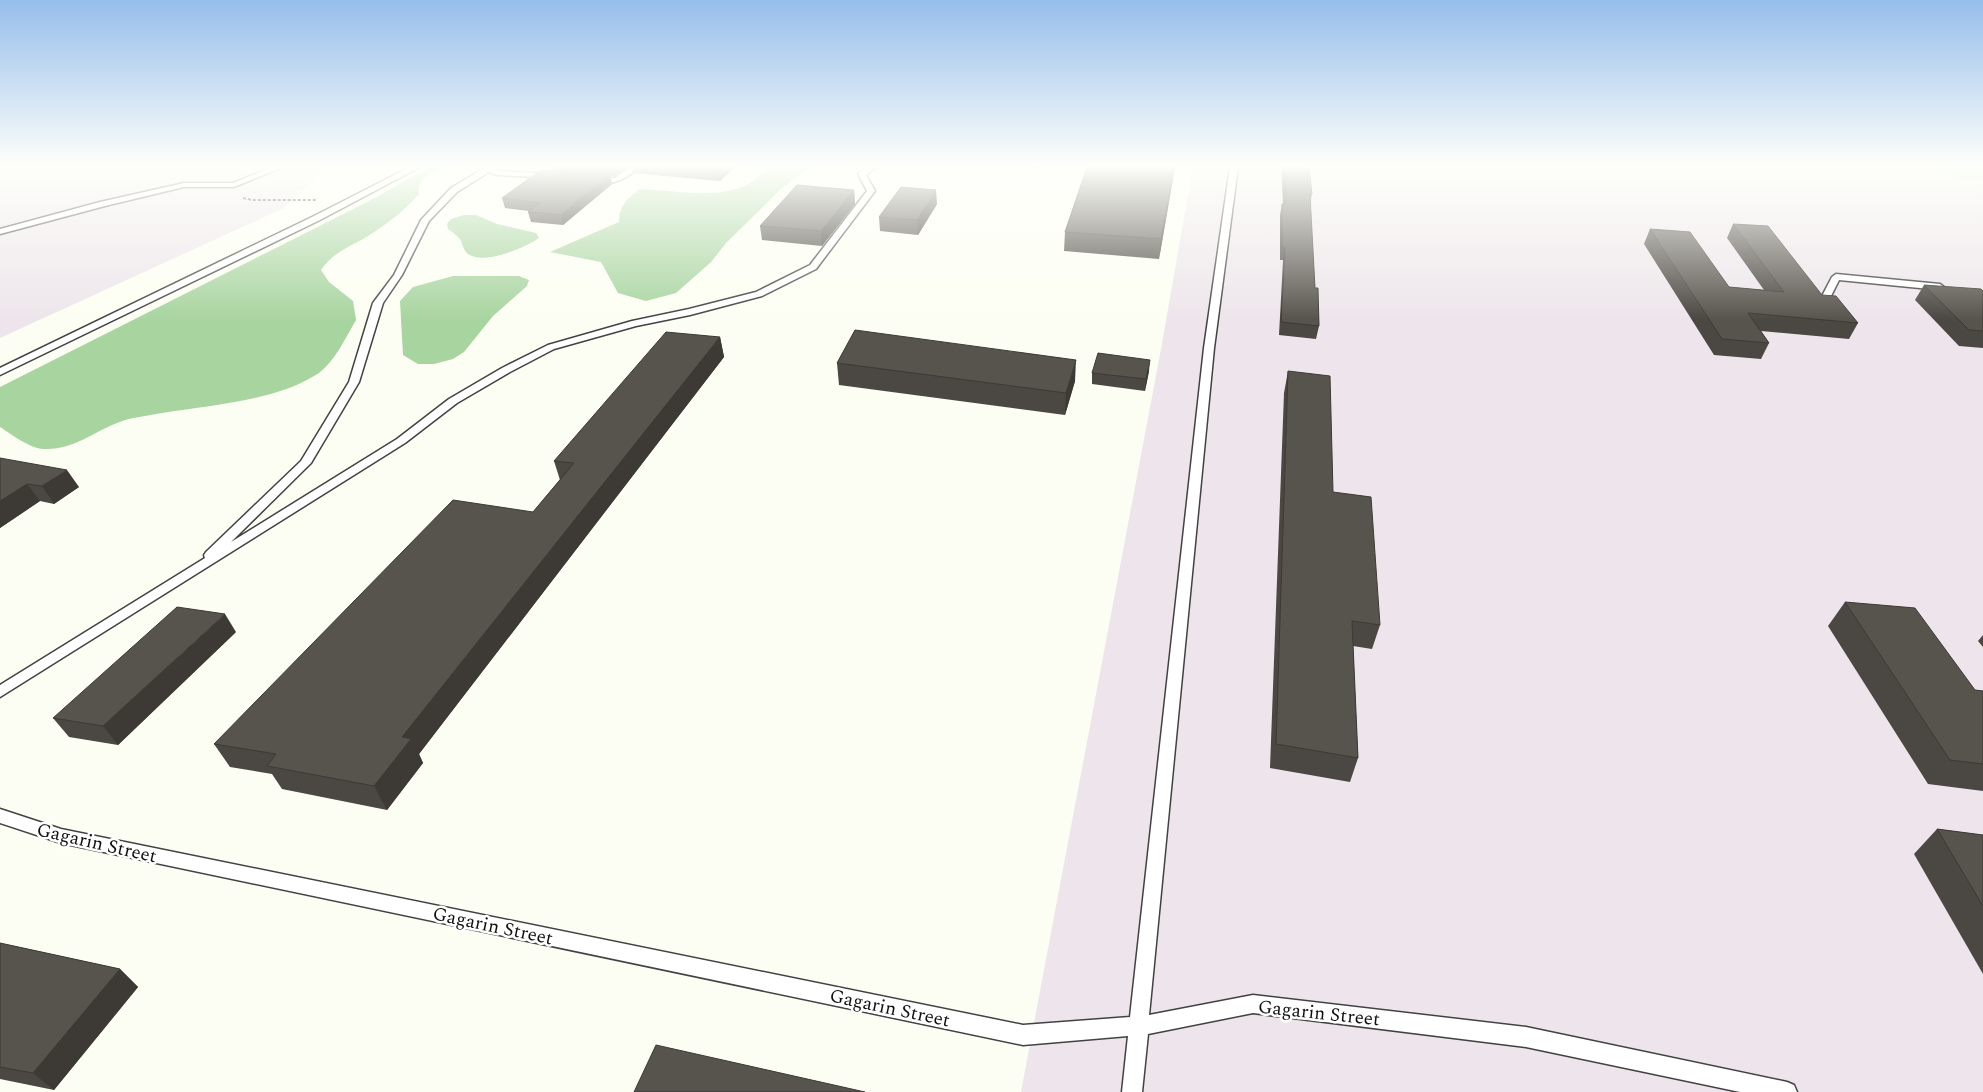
<svg xmlns="http://www.w3.org/2000/svg" width="1983" height="1092" viewBox="0 0 1983 1092" font-family="Spectral,serif">
<rect width="100%" height="100%" fill="#fdfef3"/>
<g fill="#ede5eb">
<polygon points="0,167 327,167 284,208 0,338"/>
<polygon points="1193,167 1983,167 1983,1092 1021,1092 1161,349"/>
</g>
<polygon fill="#c8e5bf" points="1940,167 1983,167 1983,181 1957,179"/>
<g fill="#a8d4a0">
<path d="M429,167H445C435,173 415,178 419,194C405,210 386,225 368,236C350,247 333,252 321,270L329,282L353,301L356,320C346,337 335,361 319,373C277,401 211,405 162,413C147,416 131,417 117,423C94,432 74,449 47,449C31,450 13,435 0,427V387L377,197Z"/>
<path d="M771,167H810L781,189L726,243L711,262L676,293L646,301L618,293L601,262L550,252L619,222C619,206 627,199 639,189C672,190 711,199 742,187C752,183 762,173 771,167Z"/>
<path d="M464,215H476L497,224L536,233L539,238C525,248 486,264 470,255C463,252 463,244 460,239C457,235 452,232 448,229L447,224L451,219Z"/>
<polygon points="453,276 519,276 529,280 527,286 493,316 464,352 453,359 434,364 418,364 403,355 400,301 413,287"/>
</g>
<g fill="none" stroke-linecap="round" stroke-linejoin="round">
<defs>
<g id="lane">
<polygon points="272,167 283,167 234,187 184,187 105,206 0,234 0,229 100,202 184,183 233,183"/>
<polygon points="410,167 420,167 320,220 0,375 0,368 314,216"/>
<polygon points="486,167 494,167 498,171 551,174 555,176 551,178 497,175 489,172 457,192 429,221 402,275 383,303 359,382 311,463 231,542 397,439 449,399 502,368 548,345 632,321 689,309 756,292 810,265 867,191 858,174 867,167 876,167 866,175 875,191 816,269 762,296 690,315 636,326 554,349 510,372 457,403 405,443 0,697 0,685 205,558 204,555 206,552 301,461 349,382 373,303 394,275 421,220 451,188"/>
<path d="M630,167H639C627,179 608,189 592,179L596,177L615,178Z"/>
<polygon points="1230,167 1238,167 1214,348 1149,1015 1253,995 1526,1027 1787,1082 1794,1085 1797,1092 1740,1092 1526,1047 1253,1013 1148,1034 1142,1092 1122,1092 1128,1036 1023,1045 61,843 0,823 0,809 61,829 1023,1025 1130,1017 1204,348"/>
<polygon points="1836,274 1940,284 1944,287 1940,290 1839,280 1828,302 1822,302 1820,300 1832,277"/>
</g>
</defs>
<use href="#lane" stroke="#424242" stroke-width="3"/>
<polyline stroke="#313131" stroke-width="2" stroke-dasharray="3 2" stroke-linecap="butt" points="243,198 252,200 316,200"/>
<use href="#lane" fill="#fff" fill-rule="evenodd"/>
</g>
<g fill="#4b4742">
<polygon points="552,167 627,167 614,176 610,176 612,184 563,225 531,222 528,212 529,211 505,208 502,198 553,171"/>
<polygon points="632,167 735,167 720,181 633,173"/>
<polygon points="1026,167 1044,167 1044,168"/>
<polygon points="1175,167 1159,259 1064,251 1065,232"/>
<polygon points="1281,167 1309,167 1312,194 1310,205 1315,288 1319,326 1316,339 1279,335 1283,260 1280,260 1280,215 1282,204 1283,204"/>
<polygon points="854,190 855,204 822,246 762,240 760,226"/>
<polygon points="937,204 918,235 880,231 879,217"/>
<polygon points="1733,224 1858,323 1849,339 1761,331 1769,343 1761,359 1714,355 1644,244 1650,229 1729,287 1764,290 1727,238"/>
<polygon points="1924,285 1983,291 1983,348 1959,346 1915,300"/>
<polygon points="720,337 724,357 419,754 423,763 387,810 282,789 272,774 230,767 214,744 533,512 560,480 554,461"/>
<polygon points="837,363 1075,381 1065,415 839,385"/>
<polygon points="1149,371 1145,391 1092,384 1092,373"/>
<polygon points="1288,371 1333,492 1380,625 1372,649 1353,646 1358,758 1350,782 1270,768 1284,393"/>
<polygon points="0,458 79,487 54,504 40,501 0,528"/>
<polygon points="1845,602 1975,690 1983,691 1983,791 1928,784 1828,626"/>
<polygon points="236,632 118,745 69,737 53,718"/>
<polygon points="1983,635 1983,647 1978,641"/>
<polygon points="1937,829 1983,835 1983,974 1914,854"/>
<polygon points="0,943 120,969 138,987 54,1090 0,1079"/>
</g>
<g fill="#3d3a36">
<polygon points="612,167 627,167 614,176"/>
<polygon points="718,167 735,167 720,181"/>
<polygon points="1174,167 1175,167 1159,259 1161,239"/>
<polygon points="610,174 612,184 563,225 561,215"/>
<polygon points="854,190 855,204 822,246 821,231"/>
<polygon points="936,190 937,204 918,235 917,220"/>
<polygon points="720,337 724,357 419,754 423,763 387,810 374,786 402,737"/>
<polygon points="1076,360 1075,381 1065,415 1066,393"/>
<polygon points="1150,360 1149,371 1145,391 1146,379"/>
<polygon points="67,470 79,487 54,504 42,486"/>
<polygon points="27,484 40,501 0,528 0,501"/>
<polygon points="225,614 236,632 118,745 103,726"/>
<polygon points="120,969 138,987 54,1090 33,1073"/>
</g>
<g fill="#57534d" stroke="#3d3a36">
<polygon points="1087,167 1174,167 1161,239 1065,232"/>
<polygon points="1284,167 1309,167 1312,194 1310,194 1315,288 1318,288 1319,326 1281,322 1285,248 1282,248 1282,204 1286,204"/>
<polygon points="541,170 610,174 561,215 528,212 540,203 502,198"/>
<polygon points="797,185 854,190 821,231 760,226"/>
<polygon points="901,187 936,190 917,220 879,217"/>
<polygon points="1733,224 1768,226 1822,295 1836,296 1858,323 1748,313 1769,343 1722,339 1650,229 1690,232 1729,287 1784,292"/>
<polygon points="1924,285 1981,289 1983,291 1983,331 1969,330"/>
<polygon points="855,330 1076,360 1066,393 837,363"/>
<polygon points="666,332 720,337 402,737 411,739 374,786 267,766 276,754 214,744 453,500 533,512 574,463 554,461"/>
<polygon points="1098,353 1150,360 1146,379 1092,373"/>
<polygon points="1288,371 1330,376 1333,492 1371,497 1380,625 1352,621 1358,758 1276,744"/>
<polygon points="0,458 67,470 42,486 27,484 0,501"/>
<polygon points="1845,602 1915,608 1975,690 1983,691 1983,764 1950,760"/>
<polygon points="177,607 225,614 103,726 53,718"/>
<polygon points="1937,829 1983,835 1983,906"/>
<polygon points="0,943 120,969 33,1073 0,1067"/>
<polygon points="656,1045 865,1092 634,1092"/>
</g>
<linearGradient id="sky" x2="0" y2="1"><stop stop-color="#96beeb"/><stop offset="0.52" stop-color="#fefffa"/><stop offset="1" stop-color="#fefffa" stop-opacity="0"/></linearGradient>
<rect width="1983" height="320" fill="url(#sky)"/>
<g text-anchor="middle" stroke-width="5" stroke-linejoin="round" paint-order="stroke">
<g font-size="19" fill="#0f0f0f" stroke="#fff">
<text transform="translate(97 842) rotate(13)" y="7">Gagarin Street</text>
<text transform="translate(493 925) rotate(12)" y="7">Gagarin Street</text>
<text transform="translate(890 1007) rotate(12)" y="7">Gagarin Street</text>
<text transform="translate(1319 1012) rotate(6)" y="7">Gagarin Street</text>
</g>
</g>
</svg>
